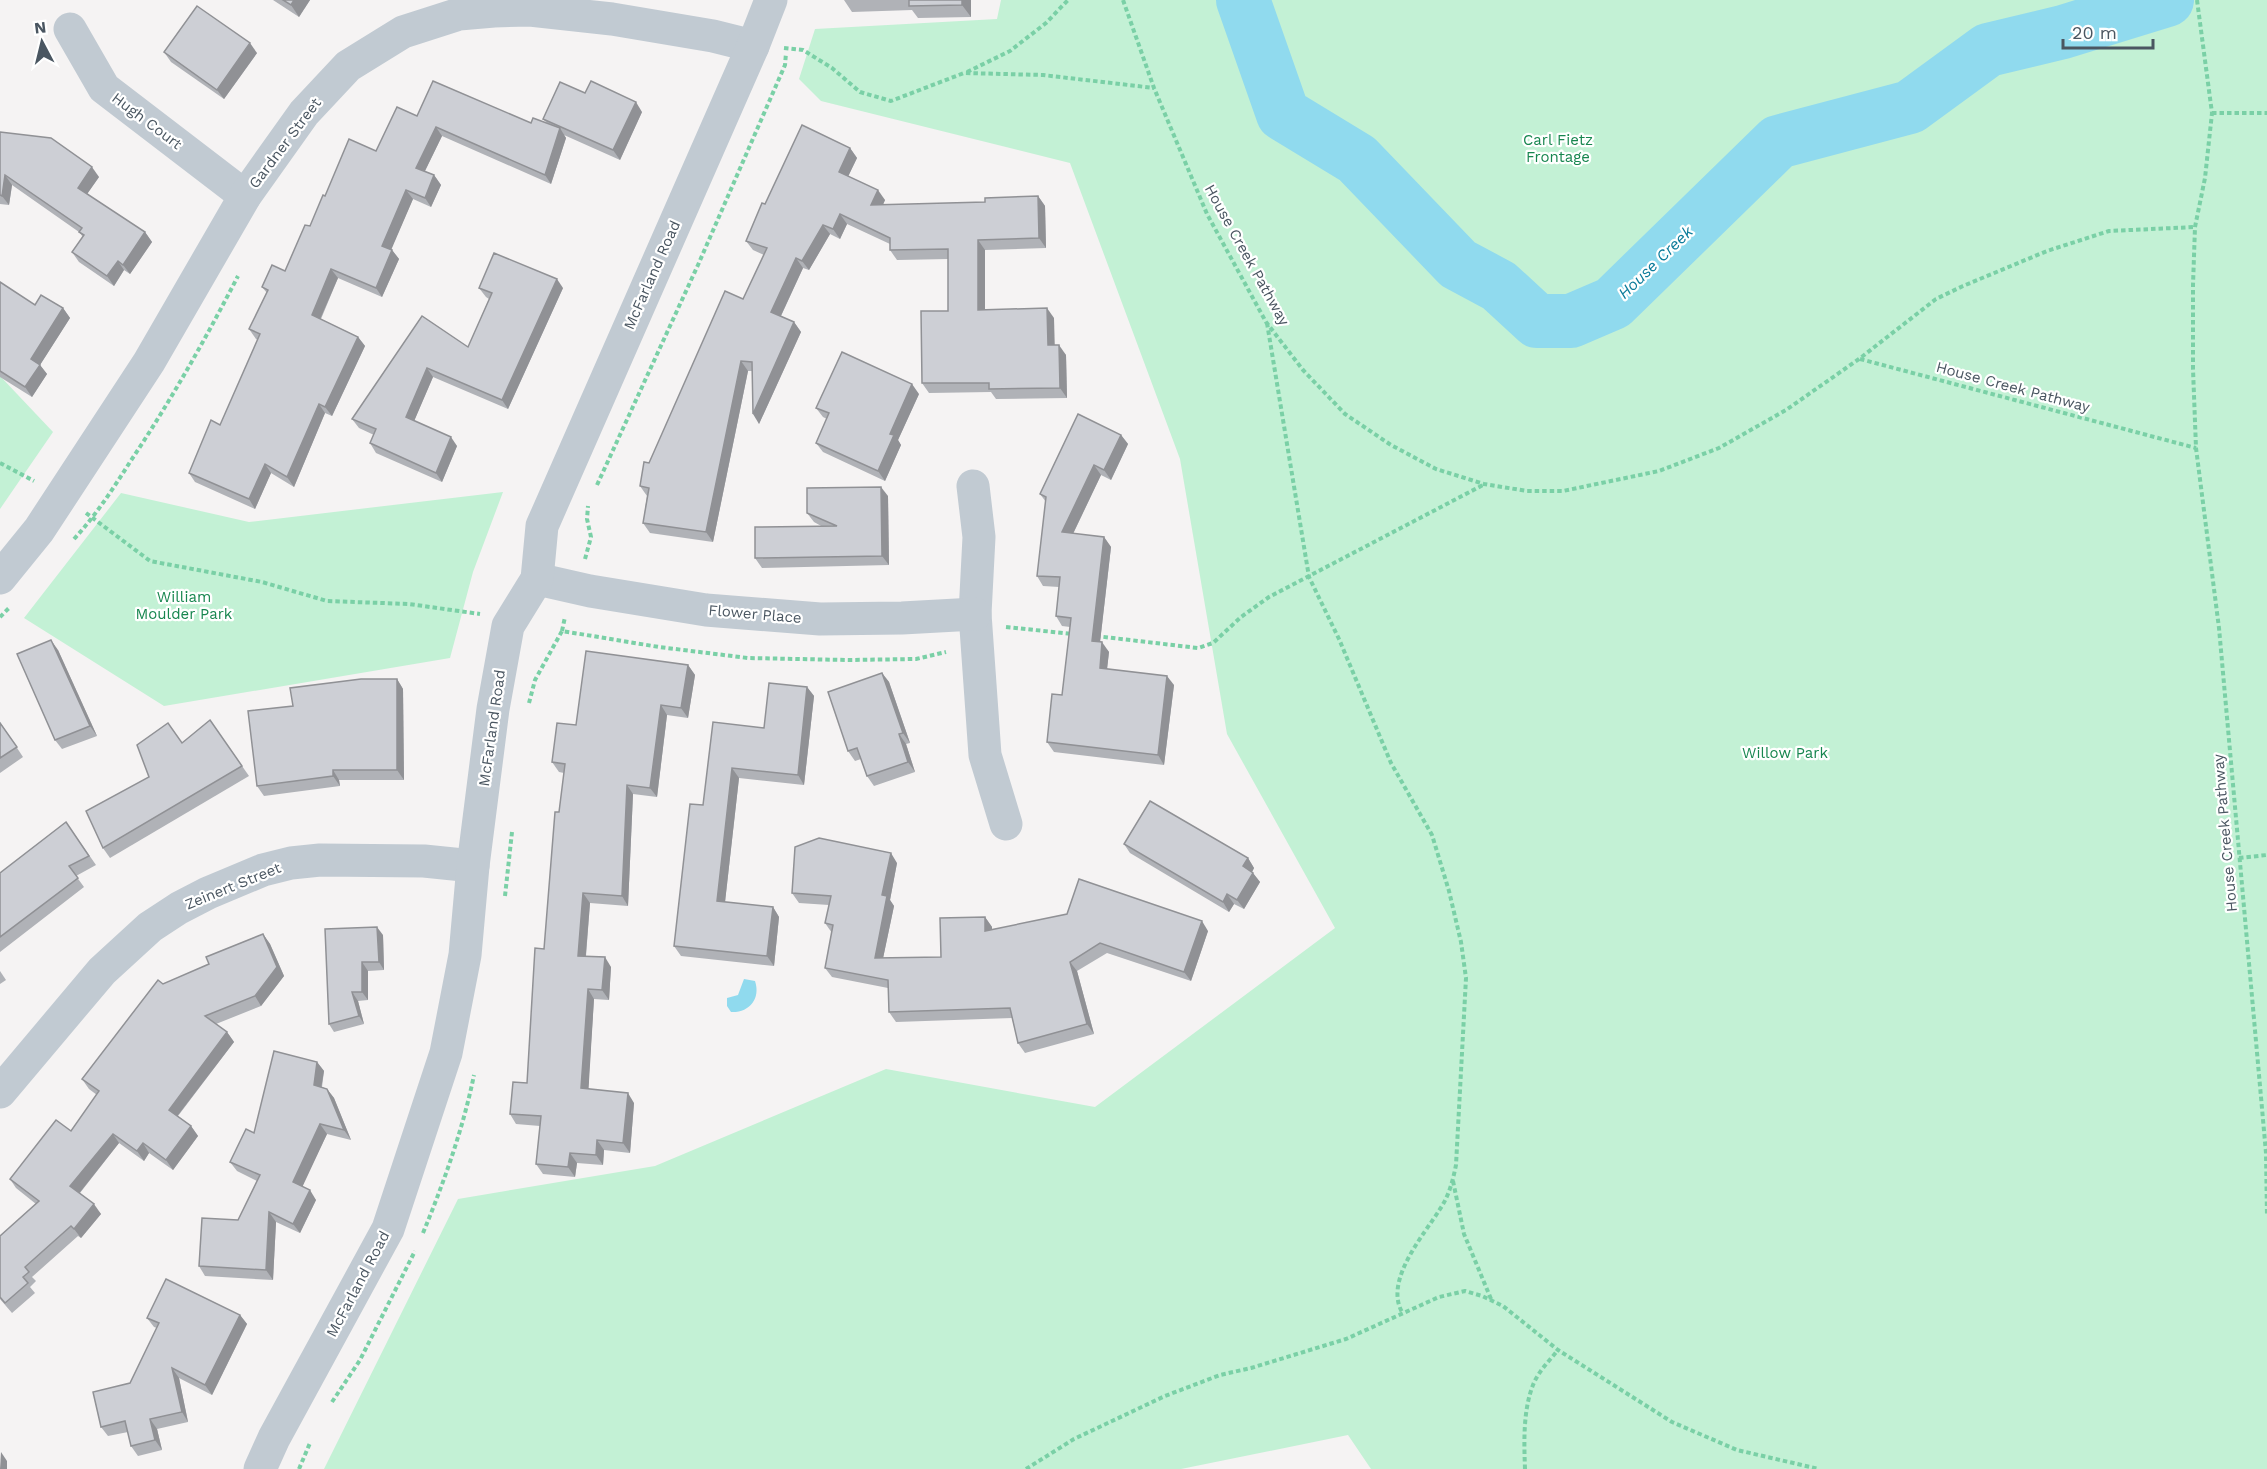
<svg xmlns="http://www.w3.org/2000/svg" width="2267" height="1469" viewBox="0 0 2267 1469" font-family="'Work Sans',sans-serif">
<rect width="100%" height="100%" fill="#f5f3f3"/>
<g fill="#c3f1d5">
<polygon points="1001,0 2267,0 2267,1469 1371,1469 1348,1435 1181,1469 324,1469 458,1199 655,1166 886,1069 1095,1107 1335,928 1227,734 1180,459 1070,163 821,101 799,79 815,29 997,19"/>
<polygon points="0,376 53,432 0,509"/>
<polygon points="503,492 473,572 450,658 164,706 24,618 121,493 249,522"/>
</g>
<path fill="#90daee" d="M744,979L755,981C761,999 749,1013 731,1012L727,1006V998L738,995Z"/>
<g fill="none" stroke-linecap="round" stroke-linejoin="round">
<polyline stroke="#90daee" stroke-width="54" points="1243,0 1283,114 1357,159 1458,264 1499,286 1537,321 1571,321 1613,303 1778,142 1910,107 1988,50 2063,32 2167,0"/>
<g stroke="#7ad0a6" stroke-width="4" stroke-dasharray="4.5 3" stroke-linecap="butt">
<polyline points="1123,0 1154,88 1207,214 1266,322 1303,370 1345,414 1391,445 1436,469 1484,484 1527,491 1563,491 1659,471 1719,448 1786,410 1859,359 1936,299 1963,286 2047,251 2109,231 2195,227"/>
<polyline points="2197,0 2212,113 2205,178 2195,227 2193,285 2193,369 2196,448 2219,628 2266,1153 2267,1216"/>
<polyline points="784,48 803,50 832,68 860,92 891,101 964,73 1043,75 1154,88"/>
<polyline points="967,72 1010,51 1046,23 1068,0"/>
<polyline points="2212,113 2267,113"/>
<path d="M1267,323L1309,577L1339,639L1391,763L1432,835L1449,891L1461,942L1466,978L1456,1165C1453,1180 1449,1196 1440,1209C1424,1235 1384,1280 1402,1312"/>
<polyline points="1860,359 2196,448"/>
<polyline points="0,463 34,481"/>
<polyline points="597,485 698,265 785,65 786,53"/>
<polyline points="86,513 150,561 262,582 327,601 409,604 480,614"/>
<path d="M74,539C96,515 113,489 130,462C170,402 205,340 238,276"/>
<polyline points="585,559 591,537 587,519 588,506"/>
<polyline points="0,617 9,608"/>
<polyline points="1006,627 1073,634"/>
<polyline points="562,631 565,617"/>
<polyline points="1096,636 1198,648 1213,643 1241,617 1269,597 1483,485"/>
<polyline points="529,703 535,680 562,631 659,647 748,658 848,660 916,659 946,652"/>
<polyline points="2239,858 2267,855"/>
<polyline points="505,896 512,832"/>
<polyline points="1453,1181 1464,1234 1491,1299"/>
<path d="M423,1233C444,1182 463,1129 474,1075"/>
<polyline points="332,1402 360,1360 415,1251"/>
<polyline points="299,1469 310,1443"/>
<polyline points="1026,1469 1074,1439 1165,1396 1220,1375 1251,1368 1346,1339 1439,1297 1465,1291 1482,1296 1503,1306 1558,1350 1672,1422 1737,1450 1819,1469"/>
<path d="M1525,1469C1524,1441 1523,1411 1533,1385C1538,1372 1549,1361 1558,1350"/>
</g>
<g stroke="#c1cad2" stroke-width="33">
<polyline points="70,29 104,88 245,196"/>
<polyline points="973,486 979,537 975,614 985,755 1006,824"/>
<polyline points="0,578 39,530 149,362 245,196 304,113 348,66 403,32 459,14 494,11 530,10 612,19 713,36 753,46"/>
<polyline points="537,579 590,591 706,610 820,619 902,618 975,614"/>
<polyline points="0,1092 102,971 150,927 179,908 208,893 263,870 291,863 320,860 424,861 473,866"/>
</g>
<polyline stroke="#c1cad2" stroke-width="33" points="260,1469 274,1438 388,1229 446,1053 465,955 473,866 493,709 508,626 537,579 542,526 753,46 771,0"/>
</g>
<g fill="#b0b2b7">
<polygon points="273,0 310,0 299,17"/>
<polygon points="844,0 971,0 971,17 918,18 912,10 852,12"/>
<polygon points="164,52 257,53 224,99 171,62"/>
<polygon points="585,93 642,112 620,160 564,135 566,138 551,184 442,136 425,171 434,175 441,185 431,207 413,199 391,249 392,250 399,259 382,297 338,278 321,319 358,337 365,346 332,416 325,413 294,487 271,473 255,509 195,482 189,473 220,425 258,340 256,339 249,329 267,293 262,287 285,271 310,226 325,196 417,116 531,123 547,123 543,119"/>
<polygon points="0,132 99,177 87,194 145,232 152,242 130,274 124,270 114,286 79,262 72,252 83,237 79,232 12,185 9,205 0,204"/>
<polygon points="850,148 857,158 848,176 885,200 883,205 985,202 1038,196 1045,206 1046,248 985,250 985,310 1054,318 1054,345 1066,355 1067,398 996,399 991,392 929,393 922,383 948,311 948,259 897,260 890,250 890,244 847,224 840,239 830,234 809,270 803,268 781,316 794,322 801,332 759,424 752,371 748,371 713,542 650,533 643,523 647,496 640,486 649,463 743,299 764,255 753,250 746,241 765,204"/>
<polygon points="0,282 35,305 63,308 70,318 40,365 47,374 32,397 0,377"/>
<polygon points="479,288 563,288 508,409 433,377 414,421 457,446 442,482 376,453 370,443 374,435 359,428 352,419 422,316 468,347 489,299 486,297"/>
<polygon points="919,394 898,440 901,445 885,481 823,452 816,443 827,419 823,417 816,408"/>
<polygon points="1121,435 1128,444 1111,480 1101,475 1073,534 1104,537 1111,547 1100,642 1109,652 1107,669 1174,685 1164,765 1054,752 1047,742 1062,695 1070,627 1062,626 1056,616 1059,587 1043,586 1037,576 1046,502 1040,494"/>
<polygon points="888,496 889,565 762,568 755,558 823,527 814,522 807,513"/>
<polygon points="58,650 97,736 62,749 55,740"/>
<polygon points="688,665 695,675 688,718 667,715 657,797 633,794 628,906 590,903 586,956 611,967 609,1000 594,999 588,1089 634,1103 630,1153 604,1150 603,1165 577,1163 575,1177 543,1174 536,1164 540,1126 516,1124 510,1114 527,1083 544,949 564,773 559,772 552,762"/>
<polygon points="882,673 889,682 910,743 906,744 915,772 874,786 867,776 861,759 855,761 848,751"/>
<polygon points="397,679 403,689 404,780 339,780 340,786 264,796 257,786 293,706"/>
<polygon points="807,687 814,696 804,785 739,778 725,902 773,907 779,917 774,966 681,956 674,946 703,805 764,728"/>
<polygon points="210,720 249,776 110,858 103,848 149,777 182,743"/>
<polygon points="0,722 23,757 0,773"/>
<polygon points="66,822 96,865 76,876 84,887 0,952 0,873"/>
<polygon points="1124,844 1248,858 1254,868 1252,872 1260,882 1244,909 1234,904 1229,912 1130,853"/>
<polygon points="897,863 890,900 894,906 883,958 941,957 985,917 992,927 992,930 1208,931 1191,981 1107,953 1077,971 1094,1034 1025,1053 1018,1043 1012,1018 896,1022 889,1012 888,988 832,977 825,968 832,933 825,923 829,905 799,903 792,893"/>
<polygon points="325,929 383,935 384,970 368,971 368,1000 358,1001 364,1024 334,1032 329,1024"/>
<polygon points="263,934 270,944 284,976 261,1006 216,1024 227,1032 234,1042 178,1116 191,1126 198,1136 173,1170 149,1153 144,1161 119,1143 80,1193 101,1214 81,1238 78,1236 32,1277 36,1281 30,1287 35,1293 12,1313 0,1299 0,1236 36,1204 16,1188 10,1179 71,1131 97,1095 89,1089 82,1079 163,984 209,964"/>
<polygon points="0,971 6,980 0,984"/>
<polygon points="317,1062 324,1071 322,1087 327,1089 334,1098 351,1140 327,1134 302,1186 316,1200 300,1233 276,1222 273,1280 205,1276 199,1266 238,1220 257,1181 237,1171 230,1162"/>
<polygon points="240,1315 247,1324 212,1395 179,1378 188,1422 157,1429 162,1450 138,1456 131,1446 128,1432 108,1436 101,1427 130,1383 157,1328 154,1327 147,1318"/>
</g>
<g fill="#909195">
<polygon points="294,0 310,0 299,17 291,5"/>
<polygon points="962,0 971,0 971,17 962,5"/>
<polygon points="250,43 257,53 224,99 217,90"/>
<polygon points="636,102 642,112 620,160 613,150"/>
<polygon points="436,127 442,136 422,177 416,168"/>
<polygon points="560,128 566,138 551,184 545,175"/>
<polygon points="850,148 857,158 846,181 839,172"/>
<polygon points="92,167 99,177 85,197 78,188"/>
<polygon points="5,175 12,185 9,205 2,196"/>
<polygon points="434,175 441,185 431,207 425,198"/>
<polygon points="406,190 413,199 389,255 382,246"/>
<polygon points="878,190 885,200 878,215 871,205"/>
<polygon points="1038,196 1045,206 1046,248 1039,238"/>
<polygon points="840,214 847,224 840,239 833,229"/>
<polygon points="823,225 830,234 809,270 802,261"/>
<polygon points="145,232 152,242 130,274 123,265"/>
<polygon points="978,240 985,250 985,320 978,310"/>
<polygon points="392,250 399,259 382,297 376,288"/>
<polygon points="796,258 803,268 778,322 771,312"/>
<polygon points="118,261 124,270 114,286 107,276"/>
<polygon points="331,269 338,278 318,324 312,315"/>
<polygon points="557,279 563,288 508,409 502,400"/>
<polygon points="63,308 70,318 40,365 47,374 32,397 25,387 31,359"/>
<polygon points="1047,308 1054,318 1055,354 1048,345"/>
<polygon points="794,322 801,332 759,424 753,414"/>
<polygon points="358,337 365,346 332,416 325,407"/>
<polygon points="1059,345 1066,355 1067,398 1060,388"/>
<polygon points="741,361 748,371 713,542 706,532"/>
<polygon points="427,368 433,377 412,426 406,417"/>
<polygon points="912,384 919,394 898,440 901,445 885,481 878,471 890,434"/>
<polygon points="319,404 325,413 294,487 287,477"/>
<polygon points="1121,435 1128,444 1111,480 1104,470"/>
<polygon points="451,437 457,446 442,482 436,473"/>
<polygon points="265,464 271,473 255,509 249,499"/>
<polygon points="1094,465 1101,475 1069,542 1062,532"/>
<polygon points="881,487 888,496 889,565 882,556"/>
<polygon points="1104,537 1111,547 1099,651 1092,641"/>
<polygon points="51,640 58,650 97,736 90,726"/>
<polygon points="1102,642 1109,652 1106,678 1100,668"/>
<polygon points="688,665 695,675 688,718 681,708"/>
<polygon points="882,673 889,682 910,743 903,733"/>
<polygon points="1167,676 1174,685 1164,765 1158,755"/>
<polygon points="397,679 403,689 404,780 397,770"/>
<polygon points="807,687 814,696 804,785 798,775"/>
<polygon points="661,705 667,715 657,797 650,788"/>
<polygon points="899,734 906,744 915,772 908,762"/>
<polygon points="732,768 739,778 724,911 717,901"/>
<polygon points="333,770 339,780 340,786 333,776"/>
<polygon points="627,785 633,794 628,906 622,896"/>
<polygon points="891,853 897,863 890,900 894,906 881,968 875,958 882,895"/>
<polygon points="1248,858 1254,868 1250,876 1243,866"/>
<polygon points="1253,873 1260,882 1244,909 1237,900"/>
<polygon points="583,893 590,903 585,965 578,956"/>
<polygon points="1227,894 1234,904 1229,912 1223,902"/>
<polygon points="773,907 779,917 774,966 767,956"/>
<polygon points="985,917 992,927 992,941 985,931"/>
<polygon points="1202,921 1208,931 1191,981 1184,972"/>
<polygon points="377,927 383,935 384,970 379,962"/>
<polygon points="263,934 270,944 284,976 261,1006 255,996"/>
<polygon points="605,957 611,967 609,1000 602,990"/>
<polygon points="362,962 368,971 368,1000 362,992"/>
<polygon points="1070,962 1077,971 1094,1034 1087,1024"/>
<polygon points="588,989 594,999 588,1098 581,1088"/>
<polygon points="352,992 358,1001 364,1024 359,1016"/>
<polygon points="227,1032 234,1042 175,1119 169,1110"/>
<polygon points="317,1062 324,1071 320,1095 314,1085"/>
<polygon points="327,1089 334,1098 351,1140 344,1130"/>
<polygon points="628,1093 634,1103 630,1153 623,1143"/>
<polygon points="320,1124 327,1134 300,1192 293,1182"/>
<polygon points="191,1126 198,1136 173,1170 166,1160"/>
<polygon points="113,1134 119,1143 77,1196 70,1186"/>
<polygon points="597,1140 604,1150 603,1165 596,1155"/>
<polygon points="143,1143 149,1153 144,1161 137,1151"/>
<polygon points="570,1153 577,1163 575,1177 568,1167"/>
<polygon points="310,1190 316,1200 300,1233 293,1224"/>
<polygon points="94,1204 101,1214 81,1238 74,1229"/>
<polygon points="269,1212 276,1222 273,1280 266,1270"/>
<polygon points="240,1315 247,1324 212,1395 205,1385"/>
<polygon points="172,1368 179,1378 188,1422 182,1412"/>
<polygon points="150,1419 157,1429 162,1450 155,1440"/>
<polygon points="1,1452 7,1461 7,1469 0,1469"/>
</g>
<g fill="#cdcfd5" stroke="#909195" stroke-width="1.5">
<polygon points="283,0 294,0 291,5"/>
<polygon points="909,0 962,0 962,5 909,6"/>
<polygon points="197,6 250,43 217,90 164,52"/>
<polygon points="433,81 531,123 533,118 560,128 545,175 436,127 416,168 434,175 425,198 406,190 382,246 392,250 376,288 331,269 312,315 358,337 325,407 319,404 287,477 265,464 249,499 189,473 211,420 220,425 260,334 249,329 268,290 262,287 272,265 285,271 305,225 310,226 323,195 325,196 349,139 376,151 397,107 417,116"/>
<polygon points="591,81 636,102 613,150 543,119 560,82 585,93"/>
<polygon points="802,125 850,148 839,172 878,190 871,205 985,202 985,198 1038,196 1039,238 978,240 978,310 1047,308 1048,345 1059,345 1060,388 989,389 989,383 922,383 921,311 948,311 948,249 890,250 890,238 840,214 833,229 823,225 802,261 796,258 771,312 794,322 753,414 752,362 741,361 706,532 643,523 649,488 640,486 644,462 649,463 725,291 743,299 767,248 746,241 762,203 765,204"/>
<polygon points="0,132 51,138 92,167 78,188 145,232 123,265 118,261 107,276 72,252 84,235 79,232 82,228 5,175 2,196 0,195"/>
<polygon points="494,253 557,279 502,400 427,368 406,417 451,437 436,473 370,443 376,429 352,419 422,316 468,347 492,293 479,288"/>
<polygon points="0,282 35,305 41,295 63,308 31,359 40,365 25,387 0,371"/>
<polygon points="842,352 912,384 890,434 894,435 878,471 816,443 829,413 816,408"/>
<polygon points="1078,414 1121,435 1104,470 1094,465 1062,532 1104,537 1092,641 1102,642 1100,668 1167,676 1158,755 1047,742 1052,694 1062,695 1071,618 1056,616 1060,577 1037,576 1046,497 1040,494"/>
<polygon points="881,487 882,556 755,558 755,527 837,526 807,513 807,488"/>
<polygon points="51,640 90,726 55,740 17,654"/>
<polygon points="586,651 688,665 681,708 661,705 650,788 627,785 622,896 583,893 578,956 605,957 602,990 588,989 581,1088 628,1093 623,1143 597,1140 596,1155 570,1153 568,1167 536,1164 541,1116 510,1114 513,1082 527,1083 535,948 544,949 555,812 559,812 565,764 552,762 557,723 576,725"/>
<polygon points="882,673 903,733 899,734 908,762 867,776 857,748 848,751 828,692"/>
<polygon points="361,679 397,679 397,770 333,770 333,776 257,786 248,711 293,706 290,688"/>
<polygon points="769,683 807,687 798,775 732,768 717,901 773,907 767,956 674,946 690,804 703,805 713,722 764,728"/>
<polygon points="210,720 242,766 103,848 86,811 149,777 137,745 168,723 182,743"/>
<polygon points="0,723 17,747 0,758"/>
<polygon points="1150,801 1248,858 1243,866 1253,873 1237,900 1227,894 1223,902 1124,844"/>
<polygon points="66,822 89,856 69,866 78,878 0,937 0,873"/>
<polygon points="819,838 891,853 882,895 887,896 875,958 941,957 940,918 985,917 985,931 1067,914 1079,879 1202,921 1184,972 1100,943 1070,962 1087,1024 1018,1043 1010,1008 889,1012 888,980 825,968 833,925 825,923 831,896 792,893 795,847"/>
<polygon points="377,927 379,962 362,962 362,992 352,992 359,1016 329,1024 325,929"/>
<polygon points="263,934 277,967 255,996 205,1016 227,1032 169,1110 191,1126 166,1160 143,1143 137,1151 113,1134 70,1186 94,1204 74,1229 71,1226 25,1267 29,1272 23,1277 28,1283 5,1303 0,1297 0,1236 39,1201 10,1179 56,1120 71,1131 99,1091 82,1079 158,980 163,984 209,964 206,957"/>
<polygon points="274,1051 317,1062 314,1085 327,1089 344,1130 320,1124 293,1182 310,1190 293,1224 269,1212 266,1270 199,1266 202,1218 238,1220 260,1175 230,1162 246,1129 254,1133"/>
<polygon points="166,1279 240,1315 205,1385 172,1368 182,1412 150,1419 155,1440 131,1446 125,1421 101,1427 93,1392 130,1383 159,1323 147,1318"/>
</g>
<g text-anchor="middle" stroke-width="4.5" stroke-linejoin="round" paint-order="stroke">
<g font-size="15" fill="#4a5661" stroke="#fff">
<text transform="translate(147 121) rotate(37)" y="5">Hugh Court</text>
<text transform="translate(285 143) rotate(-53)" y="5">Gardner Street</text>
<text transform="translate(1247 255) rotate(61)" y="5">House Creek Pathway</text>
<text transform="translate(652 275) rotate(-66)" y="5">McFarland Road</text>
<text transform="translate(2013 387) rotate(15)" y="5">House Creek Pathway</text>
<text transform="translate(755 614) rotate(5)" y="5">Flower Place</text>
<text transform="translate(492 728) rotate(-82)" y="5">McFarland Road</text>
<text transform="translate(2225 833) rotate(-95)" y="5">House Creek Pathway</text>
<text transform="translate(233 886) rotate(-22)" y="5">Zeinert Street</text>
<text transform="translate(358 1284) rotate(-62)" y="5">McFarland Road</text>
</g>
<g font-size="15" fill="#17864f" stroke="#fff">
<text x="1558" y="145">Carl Fietz<tspan x="1558" dy="17">Frontage</tspan></text>
<text x="184" y="602">William<tspan x="184" dy="17">Moulder Park</tspan></text>
<text x="1785" y="758">Willow Park</text>
</g>
<g font-size="16" font-style="italic" fill="#0c7c9b" stroke="#fff">
<text transform="translate(1655 262) rotate(-44)" y="6">House Creek</text>
</g>
</g>
<g transform="translate(42 42) rotate(353)" stroke="#ffffff" stroke-width="4.5" paint-order="stroke">
<path d="M0-4.5L10 22L0 15L-10 22Z" fill="#4a5661"/>
<text y="-9" font-size="16" font-weight="bold" text-anchor="middle" fill="#4a5661">N</text>
</g>
<path d="M2063 39v9h90v-9" fill="none" stroke="#4a5661" stroke-width="3"/>
<text x="2072" y="39" font-size="18" fill="#4a5661" stroke="#ffffff" stroke-width="4.5" paint-order="stroke">20 m</text>
</svg>
